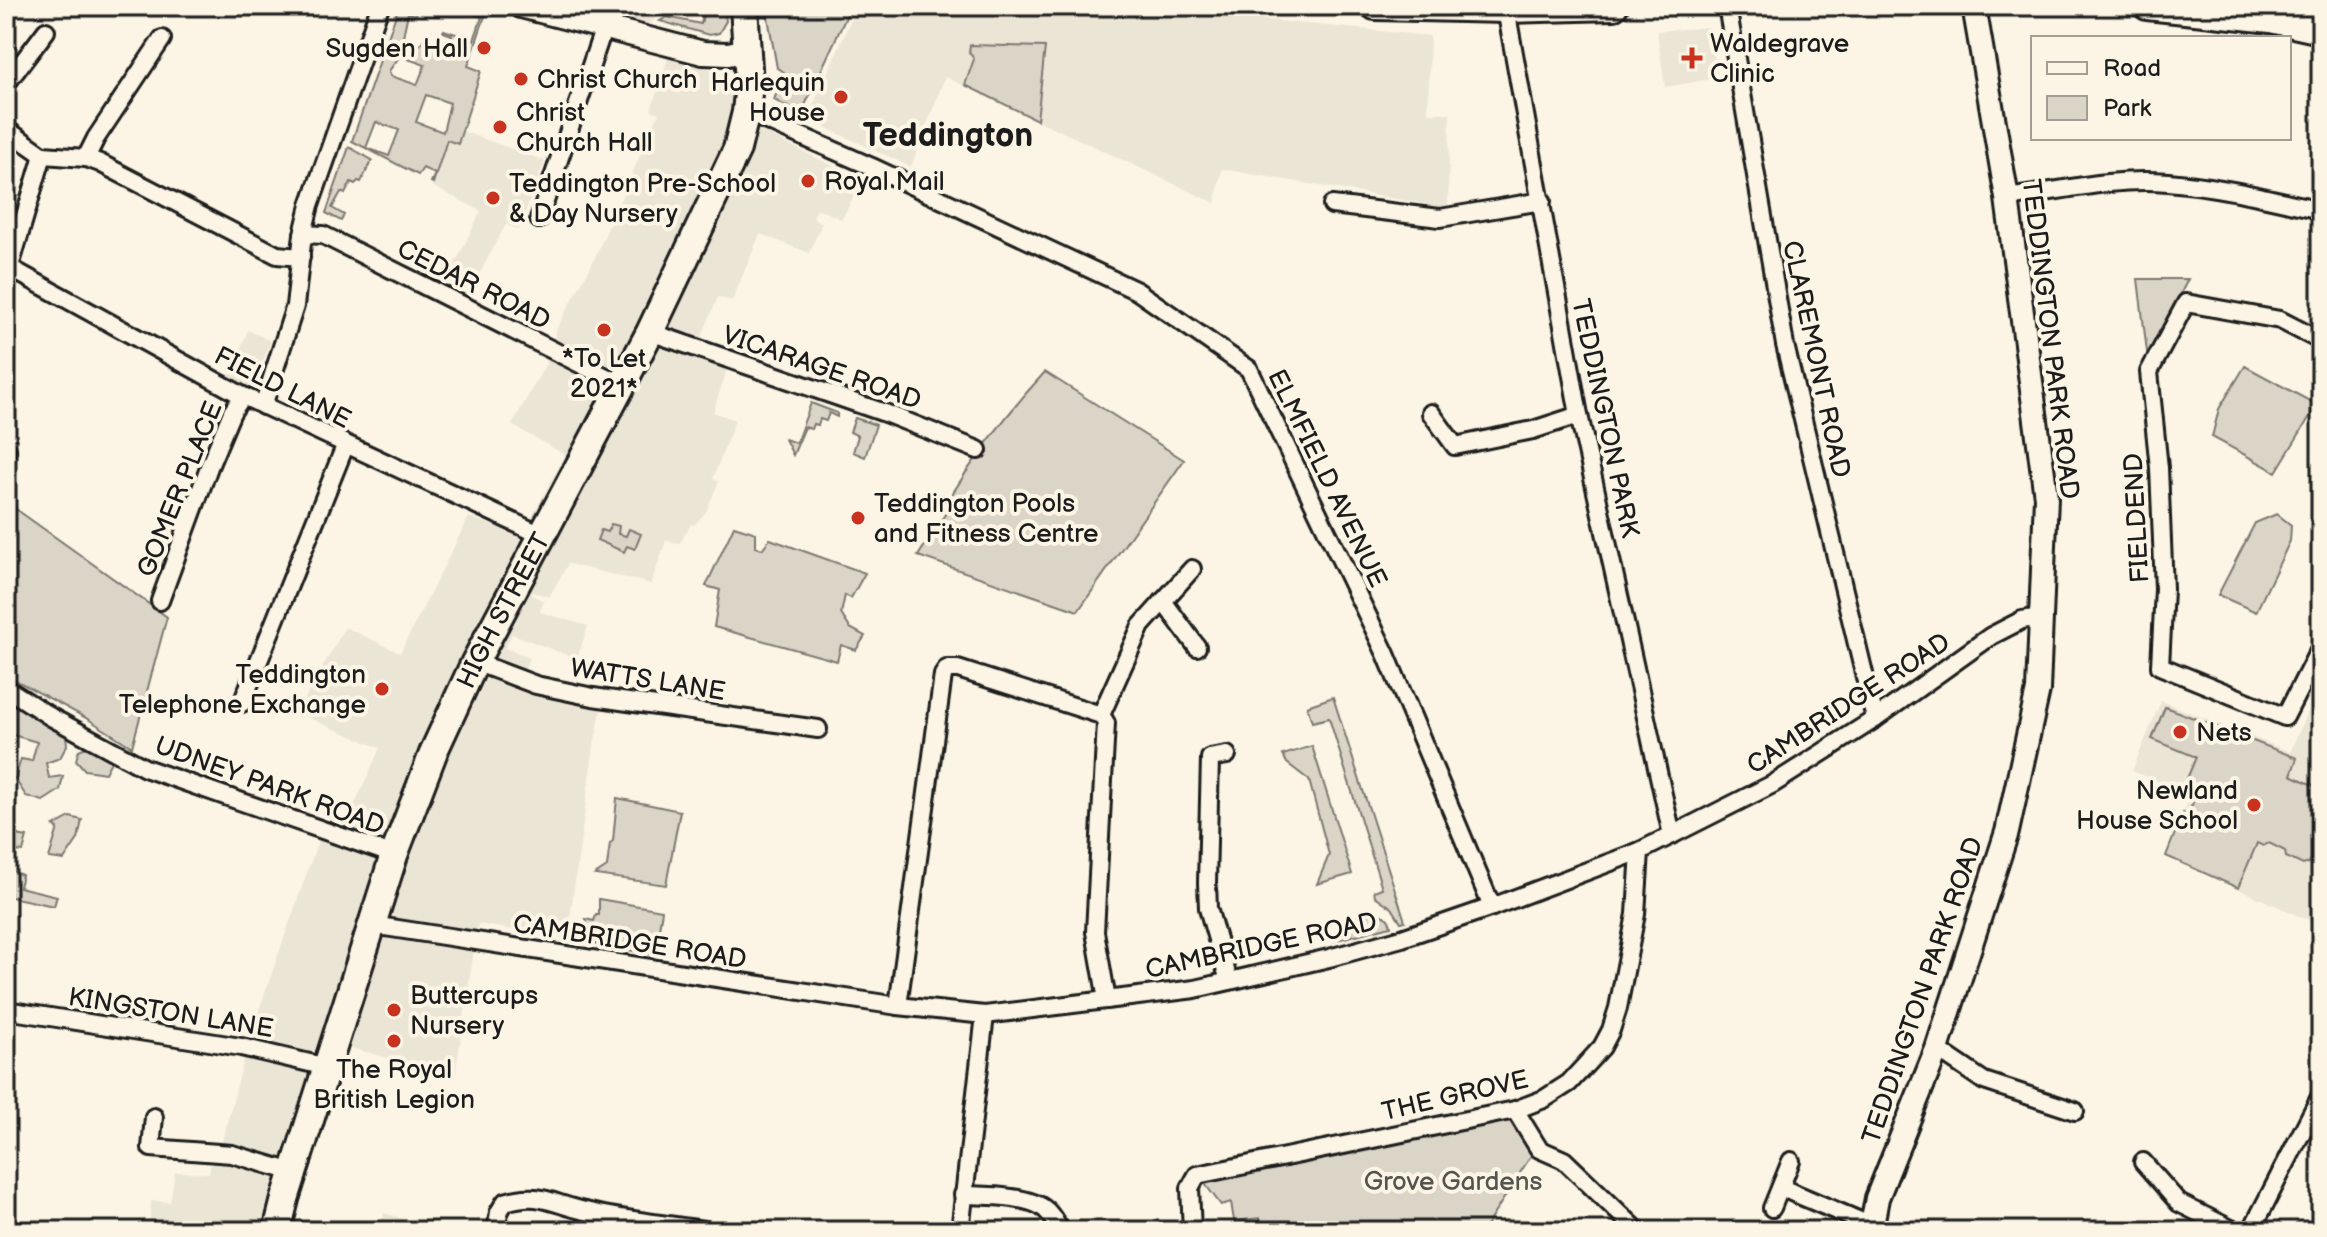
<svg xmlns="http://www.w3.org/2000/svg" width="2327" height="1237" viewBox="0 0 2327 1237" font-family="'Balsamiq Sans',sans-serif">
<rect width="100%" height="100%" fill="#fcf5e5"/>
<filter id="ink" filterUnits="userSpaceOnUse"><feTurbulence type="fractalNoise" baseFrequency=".0125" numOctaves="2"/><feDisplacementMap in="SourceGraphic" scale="16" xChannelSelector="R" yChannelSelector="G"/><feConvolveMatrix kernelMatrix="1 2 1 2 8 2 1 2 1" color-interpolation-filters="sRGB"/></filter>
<g filter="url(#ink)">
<g fill="#ebe5d6">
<polygon points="574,6 667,6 648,26"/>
<polygon points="857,6 1160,6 1278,21 1430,36 1428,113 1450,113 1448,208 1222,169 1215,203 945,77 911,167 807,119"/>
<polygon points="1709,27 1718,78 1665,87 1657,31"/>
<polygon points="669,55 718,72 729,84 735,96 732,117 862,180 842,219 817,209 813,218 822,223 809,253 760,234 732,301 718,297 693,358 727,370 713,412 735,420 713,479 719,481 706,512 694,525 691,524 680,543 666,541 651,584 568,564 549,597 533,592 531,595 544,601 540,612 588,626 577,659 512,634 505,648 529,658 523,674 605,692 594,745 567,939 478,924 455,1076 321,1040 280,1158 261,1231 123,1231 123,1227 149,1230 151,1201 170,1202 175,1172 209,1173 215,1145 222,1141 252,1030 319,838 344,828 380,748 297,713 345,627 400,653 469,517 522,536 565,455 512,425 548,360 557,328 591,266 659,113 651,110"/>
<polygon points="462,131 545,161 518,230 506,224 473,286 450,274 481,211 432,186 447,140 458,144"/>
<polygon points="248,330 271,341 251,390 229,378"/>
<polygon points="2321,682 2321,926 2166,856 2190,796 2132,771 2161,701 2290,752"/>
<polygon points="384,1213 414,1222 412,1231 379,1231"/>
</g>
<g fill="#dbd5c8" stroke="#7c7872" stroke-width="2" fill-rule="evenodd">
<path d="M399,6H419L416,15L408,13L402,41L419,46L424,39L447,47L452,35L443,32L444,30L474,40L482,17L455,8L450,11L451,6H472L487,10L468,66L481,71L458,144L447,140L433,183L431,182L435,174L423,168L418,175L352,141ZM400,56L425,65L417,85L391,76L389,71ZM426,95L450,103L443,132L416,122ZM376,122L399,130L389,156L366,148Z"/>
<polygon points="705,6 724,6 726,21 719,33 709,35 660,21 667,17 701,24"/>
<polygon points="766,6 851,6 801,114 774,100 784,72 777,68"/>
<polygon points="970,45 1045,47 1037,120 965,85 974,59 969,52"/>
<polygon points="349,147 372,160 361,182 358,181 355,184 351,182 345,194 341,192 332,208 344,215 341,221 326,213"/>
<polygon points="2138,279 2188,279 2148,360"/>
<polygon points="2245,366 2317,405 2276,472 2212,437 2219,409"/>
<path d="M1045,372L1184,460L1078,611L918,556L951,505L947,502C976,455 1007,413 1045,372Z"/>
<polygon points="811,403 837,413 837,417 829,413 826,421 820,419 818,425 813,424 811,429 805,427 793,455 785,439 796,443"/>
<polygon points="855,418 876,425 865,457 853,452 858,436 850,432"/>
<polygon points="6,502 167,617 132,747 88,719 6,675"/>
<polygon points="2277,514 2291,525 2290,541 2256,612 2218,595 2255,523"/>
<polygon points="611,524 619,526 618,534 626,536 629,529 641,534 635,549 627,546 624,552 597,540 601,530 607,532"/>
<polygon points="734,526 756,533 756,547 762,549 770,539 865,573 851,598 845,595 841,614 850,628 865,636 856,650 841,645 837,661 714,627 720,590 706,586"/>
<polygon points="1333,697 1405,921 1401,922 1392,908 1375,896 1374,891 1382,888 1329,718 1312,722 1307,706"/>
<polygon points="6,698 66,735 67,745 60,758 46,763 49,778 63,776 60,790 43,801 26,796 15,779 21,759 32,761 37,742 6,733"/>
<polygon points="2165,707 2297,758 2291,775 2317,787 2321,780 2321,841 2309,863 2303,865 2286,857 2285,851 2269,843 2263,846 2257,843 2238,888 2166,856 2183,813 2188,815 2197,792 2184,786 2196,757 2152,739"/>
<polygon points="88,746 113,758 105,773 85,770 76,760 79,750"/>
<polygon points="1312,746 1352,874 1317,884 1329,855 1309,780 1287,763 1283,755"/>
<polygon points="617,798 680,811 666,885 595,875 607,867 610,843 613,841"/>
<polygon points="70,817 82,820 78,839 64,860 49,858 58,828 54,826"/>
<polygon points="17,835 27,837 23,852 16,851 10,870 22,875 19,887 57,896 54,906 6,896 6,840"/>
<polygon points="599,899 662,910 655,955 597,944 590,938 586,919 594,921 596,915 599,915"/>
<path d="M1375,913C1384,915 1389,917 1391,926L1333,941C1334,920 1357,918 1375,913Z"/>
<polygon points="1502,1117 1513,1121 1534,1151 1483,1231 1288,1231 1287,1225 1260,1226 1260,1218 1234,1221 1231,1202 1221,1205 1205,1184 1215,1166"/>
</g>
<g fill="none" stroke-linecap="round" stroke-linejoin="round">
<defs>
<g id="street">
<polyline points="1727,6 1785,345 1875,719"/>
<polyline points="1506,9 1579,415 1672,835"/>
<polyline points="6,84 46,31"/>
<polyline points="746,112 872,167 1137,291 1249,369 1386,654 1492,907"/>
<polyline points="6,129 43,155 86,158 100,163 277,255 301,257"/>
<polyline points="86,158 96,138 162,39"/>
<path d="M2007,198C2059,191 2115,177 2168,182C2219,186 2271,199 2321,210"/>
<polyline points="1332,205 1440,218 1542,201"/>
<polyline points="539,219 604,27"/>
<polyline points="303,234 323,235 622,385"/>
<polyline points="10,268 243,396 541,535"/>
<polyline points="6,280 43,155"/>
<polyline points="650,332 885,413 978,450"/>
<polyline points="2321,341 2280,320 2186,303 2149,372 2159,468 2164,589 2160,666 2285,717 2321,646"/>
<polyline points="263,406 295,306 303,234 310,205 380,6"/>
<polyline points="1431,413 1455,446 1533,430 1579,415"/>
<polyline points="6,450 7,450"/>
<polyline points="160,601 209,467 232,412 243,396"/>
<polyline points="1163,601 1197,647"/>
<polyline points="475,662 536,685 593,697 818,729"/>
<polyline points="6,688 51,717 145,768 394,855"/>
<polyline points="242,703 345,446"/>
<polyline points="1101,715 1141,626 1192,569"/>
<polyline points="1227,755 1210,758 1207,883 1208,908 1229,981"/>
<polyline points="372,925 898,1006 985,1015 1195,989 1329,958 1402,938 1492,907 1640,851 1773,784 1875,719 1991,636 2022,620 2041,617"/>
<polyline points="898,1006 943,675 947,669 958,669 1101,715 1106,723 1095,932 1107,1000"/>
<polyline points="6,1010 241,1047 327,1067"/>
<polyline points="1937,1049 1984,1081 2075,1111"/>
<polyline points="1515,1110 1539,1149 1564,1160 1638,1231"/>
<polyline points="154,1117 151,1148 232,1154 293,1172"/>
<polyline points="2143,1162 2179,1203 2235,1231"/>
<polyline points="1782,1188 1872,1226"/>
<path d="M963,1195C984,1196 1030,1195 1046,1210C1052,1215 1056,1224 1061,1231"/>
<polyline points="1772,1208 1791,1161"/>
<path d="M496,1231L499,1212L505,1202C540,1191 552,1204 585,1211C626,1221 669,1224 710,1231"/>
<polyline points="960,1231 985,1015"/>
<polyline points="1192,1231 1190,1188 1197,1175 1515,1110 1544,1099 1569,1083 1602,1047 1611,1030 1618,1008 1636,914 1640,851"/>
<polyline points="2251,1231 2321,1095"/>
</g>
<g id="secondary">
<polyline points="521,6 703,53 728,54 748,50"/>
<polyline points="1871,1231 1877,1198 1937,1049 2007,832 2038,690 2046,497 2007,198 1974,6"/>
</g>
<g id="primary">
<polyline points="1375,6 1506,9 1614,6"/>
<polyline points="2147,6 2271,19 2321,30"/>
<path id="s1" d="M277,1231L285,1199L394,855L434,751L475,662L650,332L737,149L746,112L749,84L744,6"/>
</g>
</defs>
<use href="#street" stroke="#1c1c1c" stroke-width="22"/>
<use href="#secondary" stroke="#1c1c1c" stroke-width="28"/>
<use href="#primary" stroke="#1c1c1c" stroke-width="32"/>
<use href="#street" stroke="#fcf5e5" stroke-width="16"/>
<use href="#secondary" stroke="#fcf5e5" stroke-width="22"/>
<use href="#primary" stroke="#fcf5e5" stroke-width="26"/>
</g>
</g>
<g fill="#c8321e" stroke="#fcf5e5" stroke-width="3">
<circle cx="484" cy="48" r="8"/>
<path d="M1688 46h8v8h8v8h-8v8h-8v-8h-8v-8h8z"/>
<circle cx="521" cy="79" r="8"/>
<circle cx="841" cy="97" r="8"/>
<circle cx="500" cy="127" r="8"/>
<circle cx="808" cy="181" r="8"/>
<circle cx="493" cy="198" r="8"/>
<circle cx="604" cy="330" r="8"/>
<circle cx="858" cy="518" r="8"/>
<circle cx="382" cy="689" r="8"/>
<circle cx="2180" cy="732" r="8"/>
<circle cx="2254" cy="805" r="8"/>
<circle cx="394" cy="1010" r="8"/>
<circle cx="394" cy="1041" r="8"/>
</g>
<g text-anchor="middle" stroke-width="8" stroke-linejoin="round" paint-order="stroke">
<g font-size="26" fill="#1c1c1c" stroke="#fcf5e5" text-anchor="start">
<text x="1710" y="52">Waldegrave<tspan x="1710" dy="30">Clinic</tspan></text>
<text x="468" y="57" text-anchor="end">Sugden Hall</text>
<text x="537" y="88">Christ Church</text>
<text x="825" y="91" text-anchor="end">Harlequin<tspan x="825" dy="30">House</tspan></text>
<text x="516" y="121">Christ<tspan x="516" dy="30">Church Hall</tspan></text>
<text x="824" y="190">Royal Mail</text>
<text x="509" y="192">Teddington Pre-School<tspan x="509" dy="30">&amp; Day Nursery</tspan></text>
<text x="604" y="367" text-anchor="middle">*To Let<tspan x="604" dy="30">2021*</tspan></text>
<text x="874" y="512">Teddington Pools<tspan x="874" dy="30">and Fitness Centre</tspan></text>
<text x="366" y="683" text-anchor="end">Teddington<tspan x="366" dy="30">Telephone Exchange</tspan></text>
<text x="2196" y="741">Nets</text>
<text x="2238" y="799" text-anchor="end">Newland<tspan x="2238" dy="30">House School</tspan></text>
<text x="410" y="1004">Buttercups<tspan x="410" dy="30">Nursery</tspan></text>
<text x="394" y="1078" text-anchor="middle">The Royal<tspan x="394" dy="30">British Legion</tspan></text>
</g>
<g font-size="26" fill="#1c1c1c" stroke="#fcf5e5">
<text transform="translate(474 284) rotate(27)" y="9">CEDAR ROAD</text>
<text transform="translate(2051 339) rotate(83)" y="9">TEDDINGTON PARK ROAD</text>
<text transform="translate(1817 359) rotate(78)" y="9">CLAREMONT ROAD</text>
<text transform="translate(822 367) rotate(19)" y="9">VICARAGE ROAD</text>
<text transform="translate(283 387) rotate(27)" y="9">FIELD LANE</text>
<text transform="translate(1606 418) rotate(78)" y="9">TEDDINGTON PARK</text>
<text transform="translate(1328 478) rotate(64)" y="9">ELMFIELD AVENUE</text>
<text transform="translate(179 489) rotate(-68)" y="9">GOMER PLACE</text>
<text transform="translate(2136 518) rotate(-93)" y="9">FIELDEND</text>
<text dy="9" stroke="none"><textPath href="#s1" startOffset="662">HIGH STREET</textPath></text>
<text transform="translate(648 679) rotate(9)" y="9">WATTS LANE</text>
<text transform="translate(1848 703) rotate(-33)" y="9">CAMBRIDGE ROAD</text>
<text transform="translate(270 785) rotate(20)" y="9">UDNEY PARK ROAD</text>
<text transform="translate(630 941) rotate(9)" y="9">CAMBRIDGE ROAD</text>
<text transform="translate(1261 945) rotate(-12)" y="9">CAMBRIDGE ROAD</text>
<text transform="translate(1922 990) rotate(-71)" y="9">TEDDINGTON PARK ROAD</text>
<text transform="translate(171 1012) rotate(9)" y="9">KINGSTON LANE</text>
<text transform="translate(1455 1095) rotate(-13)" y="9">THE GROVE</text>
</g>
<g font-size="26" fill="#555450" stroke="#fcf5e5">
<text x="1453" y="1190">Grove Gardens</text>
</g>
<g font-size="34" font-weight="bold" fill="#1c1c1c" stroke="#fcf5e5">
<text x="948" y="146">Teddington</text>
</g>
</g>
<rect width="2327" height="1237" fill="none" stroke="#fcf5e5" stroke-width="32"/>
<rect x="16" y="16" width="2295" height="1205" fill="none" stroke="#1c1c1c" stroke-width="3" filter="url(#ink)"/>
<rect x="2031" y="36" width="260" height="104" fill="#fcf5e5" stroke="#a29e95" stroke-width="2"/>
<rect x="2047" y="62" width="40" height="12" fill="#fcf5e5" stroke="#a29e95" stroke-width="2"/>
<text x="2103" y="76" font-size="24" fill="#1c1c1c">Road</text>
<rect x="2047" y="96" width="40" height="24" fill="#dbd5c8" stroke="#a29e95" stroke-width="2"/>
<text x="2103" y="116" font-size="24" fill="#1c1c1c">Park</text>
</svg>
